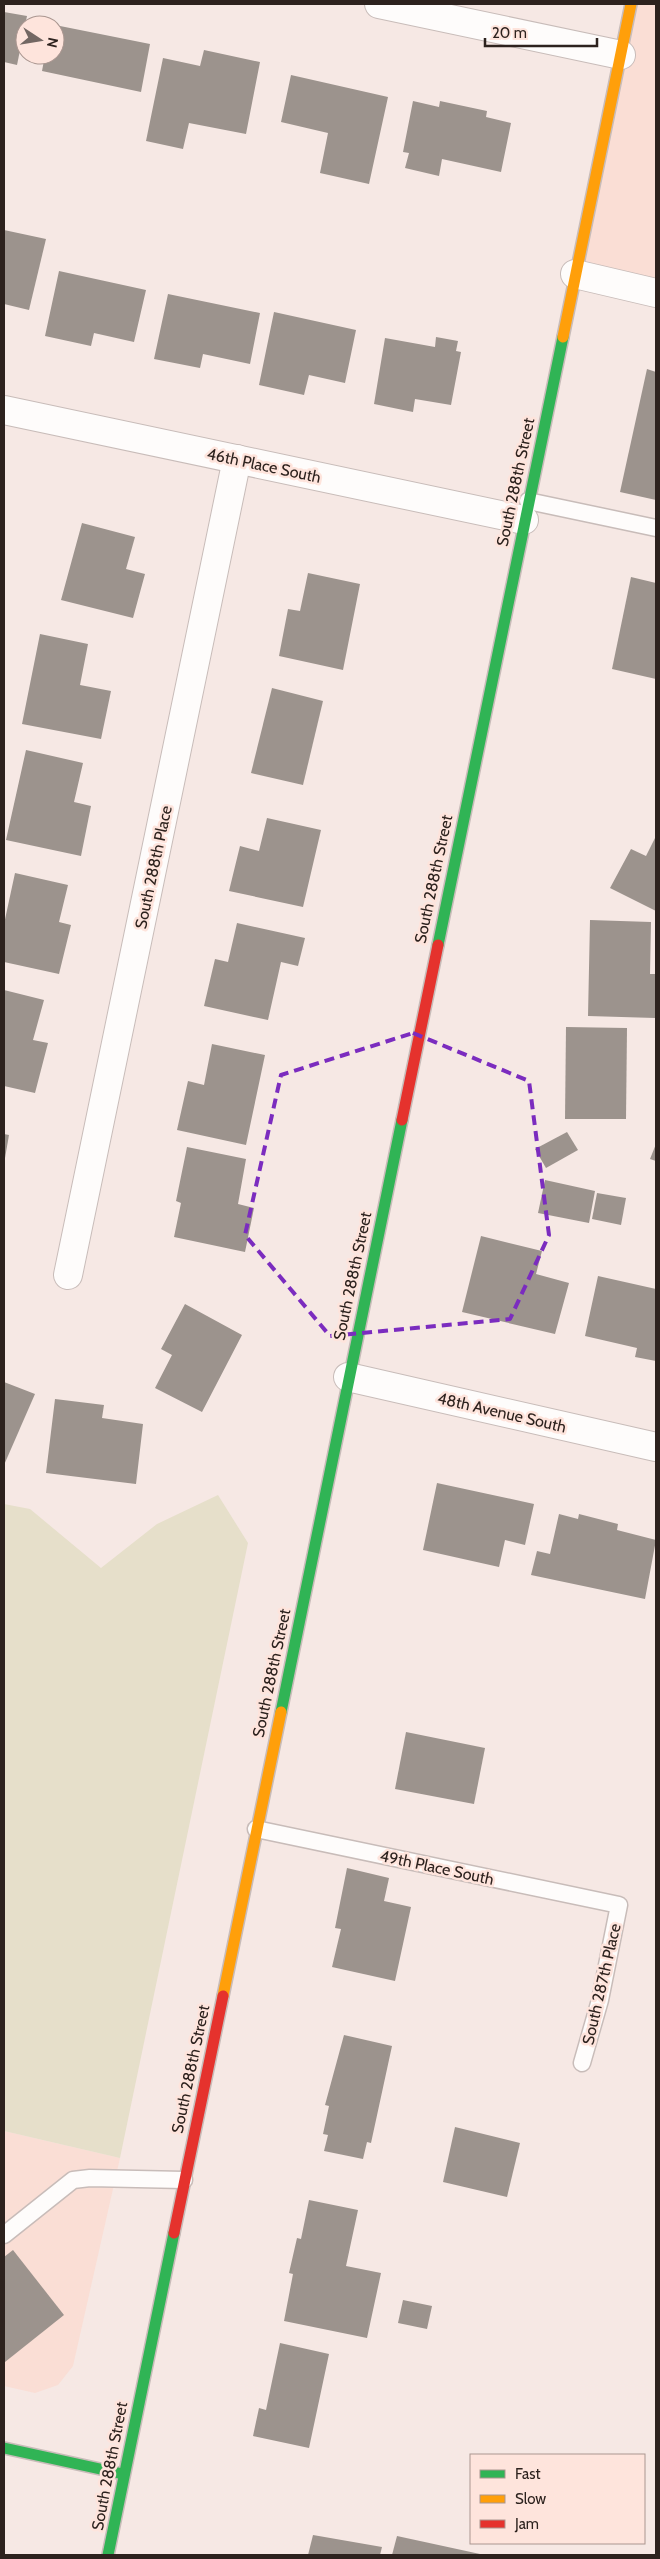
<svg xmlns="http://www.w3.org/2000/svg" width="660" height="2559" viewBox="0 0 660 2559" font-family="Cabin,sans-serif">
<rect width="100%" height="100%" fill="#f6e8e4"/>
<g fill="#faded5">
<polygon points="631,4 656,4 656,293 575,274"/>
<polygon points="4,2131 120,2158 73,2366 58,2385 35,2393 4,2386"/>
</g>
<polygon fill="#e6dfca" points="218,1495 248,1543 120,2158 4,2131 4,1504 30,1509 101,1568 157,1524"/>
<g fill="#9c938d">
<polygon points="4,12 27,16 17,65 4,62"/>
<polygon points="55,25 150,44 141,92 42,71 45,55 55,55"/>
<polygon points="204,50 260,62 246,134 189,123 183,149 146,141 163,58 200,66"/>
<polygon points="291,75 388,97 369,184 320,173 328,133 281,122"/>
<polygon points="413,101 439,107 440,101 487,111 486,117 511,123 501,172 442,159 439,176 405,168 409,153 403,152"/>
<polygon points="4,230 46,239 29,310 4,304"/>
<polygon points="59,271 146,290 134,342 94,333 91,346 45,336"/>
<polygon points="168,294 260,313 250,364 203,354 200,368 154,359"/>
<polygon points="274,312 356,330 345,383 309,375 304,395 259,385"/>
<polygon points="436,337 458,341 456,351 461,352 451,405 415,399 413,412 374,404 385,338 435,347"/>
<polygon points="647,369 656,372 656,500 620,492"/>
<polygon points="82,523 135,537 126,569 145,574 133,618 61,600"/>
<polygon points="308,573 360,584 343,670 279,656 288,609 300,611"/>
<polygon points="631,577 656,583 656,679 612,669"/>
<polygon points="40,634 88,644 80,685 111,691 101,739 22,724"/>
<polygon points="272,688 323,701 303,785 251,773"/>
<polygon points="26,750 83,763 74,802 91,806 81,856 6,840"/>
<polygon points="267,818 321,830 303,907 229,891 240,846 259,851"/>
<polygon points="656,836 656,911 610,888 631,849 646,856"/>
<polygon points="15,873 68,885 59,922 71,925 59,974 4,962 4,924"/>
<polygon points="590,920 651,922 650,974 656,974 655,1018 588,1016"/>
<polygon points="237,923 305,938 298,966 281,962 268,1020 204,1006 215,959 228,962"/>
<polygon points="4,990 44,1000 33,1040 48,1043 35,1093 4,1086"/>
<polygon points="566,1027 627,1028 626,1119 565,1119"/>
<polygon points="212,1044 265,1055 246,1145 177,1130 188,1081 204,1085"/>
<polygon points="567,1132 578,1150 546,1168 535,1149"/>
<polygon points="4,1134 9,1135 5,1158 4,1158"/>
<polygon points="656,1144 656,1161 650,1159"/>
<polygon points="187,1147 246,1159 238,1204 254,1208 245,1252 174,1237 181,1203 176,1201"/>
<polygon points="545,1180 595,1191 589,1223 538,1213"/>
<polygon points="597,1193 626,1198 621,1225 592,1219"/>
<polygon points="481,1236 542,1251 536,1274 569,1283 555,1334 462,1312"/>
<polygon points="598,1276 656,1289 656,1361 635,1357 637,1348 585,1336"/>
<polygon points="185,1304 242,1335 202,1412 155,1388 172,1355 161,1349"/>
<polygon points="4,1382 35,1394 4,1465"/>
<polygon points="55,1399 104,1405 102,1418 143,1424 136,1484 46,1473"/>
<polygon points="437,1483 534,1504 525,1545 505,1540 499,1567 423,1550"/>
<polygon points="559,1514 578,1519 579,1514 618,1524 617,1530 656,1540 645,1599 531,1575 537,1551 550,1554"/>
<polygon points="406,1732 485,1748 474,1804 395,1789"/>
<polygon points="347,1868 389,1878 384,1901 411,1907 395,1981 332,1967 341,1929 335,1928"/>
<polygon points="344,2035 392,2046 371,2143 367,2142 363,2159 324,2151 328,2135 323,2134 329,2106 325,2105"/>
<polygon points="455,2127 520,2143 507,2197 443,2182"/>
<polygon points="309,2200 358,2210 346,2266 381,2273 367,2338 284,2321 293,2274 289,2273 297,2238 301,2239"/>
<polygon points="13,2250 64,2315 5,2362 4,2257"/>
<polygon points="403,2300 432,2306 427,2329 398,2323"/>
<polygon points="280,2343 329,2354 309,2448 253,2436 259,2408 266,2410"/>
<polygon points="313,2535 382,2547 380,2555 308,2555"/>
<polygon points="397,2536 480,2554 480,2555 392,2555"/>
</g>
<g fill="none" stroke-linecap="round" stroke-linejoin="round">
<defs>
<g id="lane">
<polyline points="528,501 656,528"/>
<polyline points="256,1829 619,1905 600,2000 582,2063"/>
<polyline points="4,2235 73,2180 90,2178 184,2180"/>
</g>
<g id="street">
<polyline points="379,4 621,55"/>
<polyline points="575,274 656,293"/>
<polyline points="4,410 524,520"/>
<polyline points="68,1275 237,459"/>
<polyline points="348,1377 656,1447"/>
</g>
<g id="fast">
<polyline points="438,945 563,337"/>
<polyline points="281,1712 402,1120"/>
<polyline points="4,2448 123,2474"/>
<polyline points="108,2555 174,2233"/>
</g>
<g id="slow">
<polyline points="563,337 631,4"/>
<polyline points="223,1996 281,1712"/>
</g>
<g id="jam">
<polyline points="402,1120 438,945"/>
<polyline points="174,2233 223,1996"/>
</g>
</defs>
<use href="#lane" stroke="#c8bcb9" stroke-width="19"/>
<use href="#street" stroke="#c8bcb9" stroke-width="30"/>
<use href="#fast" stroke="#c8bcb9" stroke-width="14"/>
<use href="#slow" stroke="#c8bcb9" stroke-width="14"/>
<use href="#jam" stroke="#c8bcb9" stroke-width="14"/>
<use href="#lane" stroke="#fefcfb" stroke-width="16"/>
<use href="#street" stroke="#fefcfb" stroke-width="28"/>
<use href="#fast" stroke="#30b455" stroke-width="11"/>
<use href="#slow" stroke="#ff9f0a" stroke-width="11"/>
<use href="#jam" stroke="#e5322d" stroke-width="11"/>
</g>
<path fill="none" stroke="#7b2cbf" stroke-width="4" stroke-dasharray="10 6" stroke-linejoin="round" d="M413,1033L529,1081L549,1235L510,1319L330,1336L245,1235L281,1075Z"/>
<g text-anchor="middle" stroke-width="5" stroke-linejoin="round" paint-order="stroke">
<g font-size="16" fill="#2d221e" stroke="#fee4dc">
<text transform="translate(264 465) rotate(12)" y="6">46th Place South</text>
<text transform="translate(515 482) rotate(-78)" y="6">South 288th Street</text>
<text transform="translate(153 867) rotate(-78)" y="6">South 288th Place</text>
<text transform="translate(433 879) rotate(-78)" y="6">South 288th Street</text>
<text transform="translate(352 1276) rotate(-78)" y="6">South 288th Street</text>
<text transform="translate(502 1412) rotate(13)" y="6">48th Avenue South</text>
<text transform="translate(271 1673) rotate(-78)" y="6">South 288th Street</text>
<text transform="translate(437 1867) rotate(12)" y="6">49th Place South</text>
<text transform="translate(601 1984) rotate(-77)" y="6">South 287th Place</text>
<text transform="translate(190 2069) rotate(-78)" y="6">South 288th Street</text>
<text transform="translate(109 2466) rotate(-79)" y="6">South 288th Street</text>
</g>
</g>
<rect width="660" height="2559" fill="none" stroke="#2d221e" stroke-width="10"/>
<rect x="470" y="2454" width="175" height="90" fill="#fee4dc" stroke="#aa9690"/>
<rect x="480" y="2470" width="25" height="8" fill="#30b455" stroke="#aa9690"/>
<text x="515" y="2479" font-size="15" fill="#2d221e">Fast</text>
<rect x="480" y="2495" width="25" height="8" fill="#ff9f0a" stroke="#aa9690"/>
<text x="515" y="2504" font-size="15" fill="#2d221e">Slow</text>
<rect x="480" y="2520" width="25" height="8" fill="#e5322d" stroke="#aa9690"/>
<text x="515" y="2529" font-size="15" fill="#2d221e">Jam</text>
<g transform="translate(40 40) rotate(102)"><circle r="24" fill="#fee4dc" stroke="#aa9690"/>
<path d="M0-4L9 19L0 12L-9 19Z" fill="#736763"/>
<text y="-8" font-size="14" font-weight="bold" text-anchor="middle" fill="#2d221e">N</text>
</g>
<path d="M485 38v8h112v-8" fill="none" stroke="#2d221e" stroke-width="2.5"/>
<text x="492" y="38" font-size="15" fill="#2d221e" stroke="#fee4dc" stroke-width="4" paint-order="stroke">20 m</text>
</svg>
